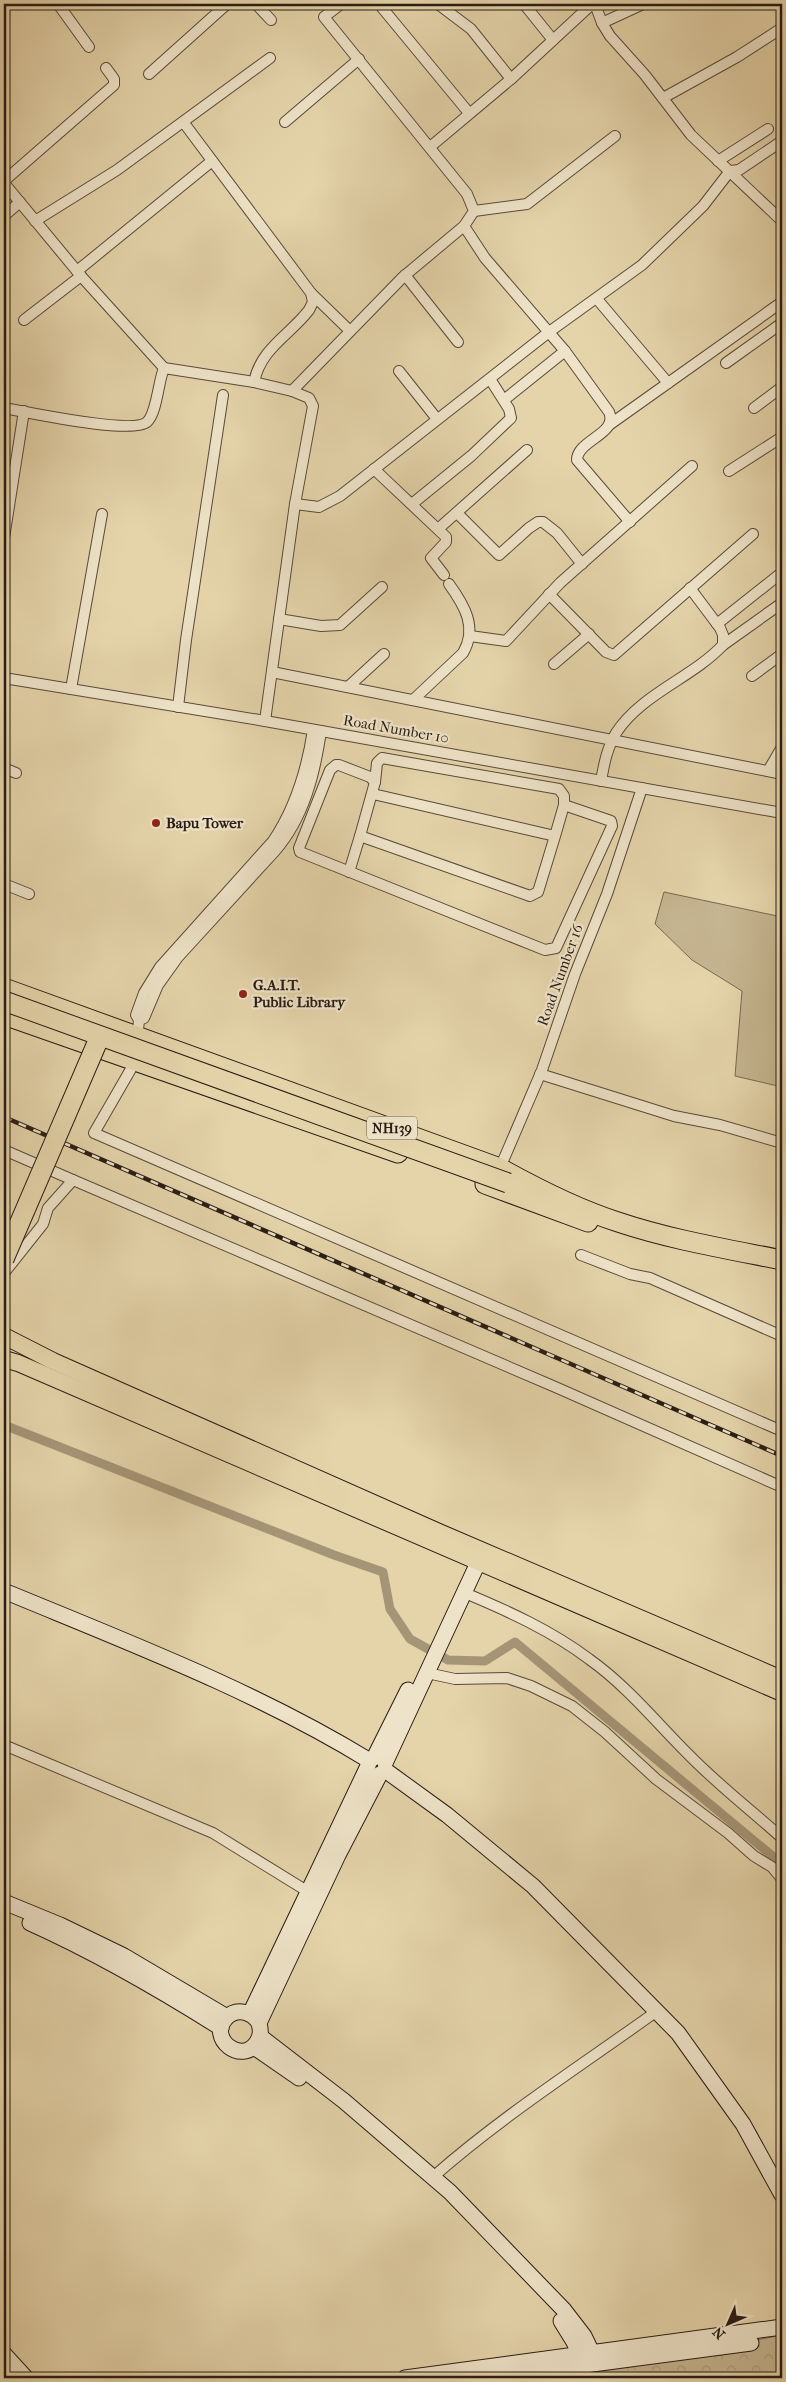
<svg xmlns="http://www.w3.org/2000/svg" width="786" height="2382" viewBox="0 0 786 2382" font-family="'IM FELL French Canon',serif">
<defs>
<pattern id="park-crowns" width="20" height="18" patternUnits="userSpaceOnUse" patternTransform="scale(1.25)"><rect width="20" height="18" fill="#c5b590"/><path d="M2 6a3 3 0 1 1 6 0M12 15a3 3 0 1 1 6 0" fill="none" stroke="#a99b7b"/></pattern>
</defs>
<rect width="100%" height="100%" fill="#e5d4aa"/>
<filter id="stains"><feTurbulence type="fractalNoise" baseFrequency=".004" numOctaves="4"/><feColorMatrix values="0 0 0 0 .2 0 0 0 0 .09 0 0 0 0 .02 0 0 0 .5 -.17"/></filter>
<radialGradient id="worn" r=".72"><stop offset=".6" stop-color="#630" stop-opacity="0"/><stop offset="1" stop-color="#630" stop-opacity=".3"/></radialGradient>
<polygon fill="url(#park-crowns)" stroke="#776852" points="782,2335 782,2378 505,2378 699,2351"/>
<polygon fill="#c5b590" stroke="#776852" points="664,892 782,917 782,1087 735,1076 742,991 692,960 655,924"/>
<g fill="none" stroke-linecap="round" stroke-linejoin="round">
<polyline stroke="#a59577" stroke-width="9" points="4,1425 334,1555 383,1572 390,1609 410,1639 448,1660 485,1661 515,1642 782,1864"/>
<defs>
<g id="street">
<polyline points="58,4 89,47"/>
<polyline points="256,4 271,20"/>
<polyline points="379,4 469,113"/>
<polyline points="438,4 471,29 511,79"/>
<polyline points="524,4 553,40"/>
<polyline points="595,4 602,23 610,36 645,75 691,135 782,221"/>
<polyline points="602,23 643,4"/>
<polyline points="149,74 227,4"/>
<polyline points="663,98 737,57 782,28"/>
<polyline points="285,122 359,59"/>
<path d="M184,123L311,293L313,302L309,310C290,335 261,348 254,382"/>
<polyline points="430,147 511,79 592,4"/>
<polyline points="718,161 768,129"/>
<polyline points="4,181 114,85 114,79 106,68"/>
<polyline points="4,183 81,276 164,368"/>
<polyline points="474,211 527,204 615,136"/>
<polyline points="4,216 20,202"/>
<polyline points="35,221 117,170 270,58"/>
<path d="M464,226L485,258L565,351L609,412C619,434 577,440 577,460L630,522"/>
<polyline points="77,271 212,161"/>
<polyline points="405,275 458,342"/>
<polyline points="312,294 350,331"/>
<polyline points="597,299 668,383"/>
<polyline points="24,320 81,276"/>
<polyline points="726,363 782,323"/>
<polyline points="399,371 437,419"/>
<polyline points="292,391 403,277 464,226 474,211 467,194 324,17 341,4"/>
<polyline points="504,400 565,351"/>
<path d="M4,408C27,412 132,435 147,422C157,413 158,382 164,368L254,382L292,391L309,398L313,406L295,504L265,721"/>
<polyline points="754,408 782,387"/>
<polyline points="609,425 782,302"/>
<polyline points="374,469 446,537 446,542 431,558 444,575"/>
<polyline points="729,471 782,437"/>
<polyline points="295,504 319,507 340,496 549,332 642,265 703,206 730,171 739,170 782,141"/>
<polyline points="412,504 471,456 511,418 509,409 490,379"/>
<polyline points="457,513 499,555 529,528 538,522 543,522 557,533 582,564"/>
<polyline points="438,529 527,450"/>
<polyline points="4,538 24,411"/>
<polyline points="549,594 606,652 614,655 753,534"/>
<polyline points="279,619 321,626 340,625 382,587"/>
<polyline points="717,624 780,574"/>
<polyline points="470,636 506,641 560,583 692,466"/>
<polyline points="723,645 782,603"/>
<polyline points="554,664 589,634"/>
<polyline points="272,672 782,774"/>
<polyline points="752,676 782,654"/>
<polyline points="4,678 265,721 782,813"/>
<polyline points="348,687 384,654"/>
<polyline points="71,689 102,514"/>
<path d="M413,700L463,653C478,627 464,605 449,584"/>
<polyline points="178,707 186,640 223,395"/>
<polyline points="4,768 16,773"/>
<polyline points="768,771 782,747"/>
<path d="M601,781C604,764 607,748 616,733C641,694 692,678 723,645V635L720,628L690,588"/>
<polyline points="375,782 377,763 382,758 559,789 564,796 564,805"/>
<polyline points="373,794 555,836 538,892 530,896 360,836 375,782 370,777 339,765 336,765 330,770 299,848 300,852 545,950 556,948 612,826 611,821 564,805 555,836"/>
<polyline points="349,872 360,836"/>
<polyline points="4,884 29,894"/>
<path d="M139,1020L144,1018L158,985L178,957L275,851C304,818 315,773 321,731"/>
<path d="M137,1040L139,1020L136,1015L144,993L160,967L273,841C296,807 307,769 313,730"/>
<polyline points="135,1057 135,1062 94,1133 782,1431"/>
<polyline points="540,1074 674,1116 720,1125 782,1143"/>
<polyline points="4,1150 73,1180"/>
<polyline points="500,1168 542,1070 575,974 607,894 642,788"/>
<polyline points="581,1255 630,1274 650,1278 782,1336"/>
<polyline points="4,1273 43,1224 48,1208 73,1180 553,1386 782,1487"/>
<path d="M465,1593C508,1611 552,1631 589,1659C627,1686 656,1722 688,1754C717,1784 751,1810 782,1838"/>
<polyline points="427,1673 455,1679 507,1678 531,1686 572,1706 605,1732 656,1779 728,1833 754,1856 772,1867 782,1879"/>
<polyline points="4,1745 213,1833 307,1891"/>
<path d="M433,2177C502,2116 582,2065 657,2011"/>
</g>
<g id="secondary">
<path d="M4,1591C127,1642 256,1691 370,1761"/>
<polyline points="374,1758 408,1690"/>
<polyline points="385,1763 483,1552"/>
<polyline points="385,1770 447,1815 533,1886 678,2033 743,2124 782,2195"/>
<polyline points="4,1902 60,1925 124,1956 227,2017"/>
<path d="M30,1923C97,1953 159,1989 221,2028"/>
<polyline points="250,2014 368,1766"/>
<path d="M259,2023C252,2012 237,2007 226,2018C207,2038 242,2066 257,2042C261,2035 261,2031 259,2023L338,1855L380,1774"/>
<polyline points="261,2037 344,2101 450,2192 564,2310 584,2336 597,2363"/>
<polyline points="254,2047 299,2078"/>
<polyline points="561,2321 574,2342 583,2364"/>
<polyline points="4,2354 26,2378"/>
<polyline points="405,2378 782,2327"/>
<polyline points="487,2378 751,2343"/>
</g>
<g id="primary">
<polyline points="4,1336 53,1361 439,1532 782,1679"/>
<polyline points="4,1359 18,1363 782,1693"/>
</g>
<g id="highway">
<path d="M4,988L500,1168C536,1188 580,1210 618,1222C672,1240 727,1249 782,1260"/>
<polyline points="4,1015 398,1153"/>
<polyline points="485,1184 588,1222"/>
</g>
</defs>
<use href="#street" stroke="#584a3a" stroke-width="12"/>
<use href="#secondary" stroke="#291c14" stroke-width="17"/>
<use href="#primary" stroke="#291c14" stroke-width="18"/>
<use href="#highway" stroke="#291c14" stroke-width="21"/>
<use href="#street" stroke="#eee3c8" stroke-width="10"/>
<use href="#secondary" stroke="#eee3c8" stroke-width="15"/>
<use href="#primary" stroke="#e5d4aa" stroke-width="16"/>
<use href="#highway" stroke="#e5d4aa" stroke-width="19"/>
<defs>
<polyline id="rail" points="4,1117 782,1456"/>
</defs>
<use href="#rail" stroke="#291c14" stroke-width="4.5"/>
<use href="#rail" stroke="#eee3c8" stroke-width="2.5" stroke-dasharray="8" stroke-linecap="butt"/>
<defs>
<g id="highway-bridge">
<polyline points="4,1001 508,1183"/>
<polyline points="4,1259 100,1036"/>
</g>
</defs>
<use href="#highway-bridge" stroke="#291c14" stroke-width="21" stroke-linecap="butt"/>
<use href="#highway-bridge" stroke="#e5d4aa" stroke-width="19"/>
</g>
<g fill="#8f2418" stroke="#eee3c8" stroke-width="2">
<circle cx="156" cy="823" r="5"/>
<circle cx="243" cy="994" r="5"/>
</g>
<g text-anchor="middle" stroke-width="4.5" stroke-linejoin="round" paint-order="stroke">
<rect fill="#eee3c8" stroke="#64584a" stroke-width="1" x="367" y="1116.5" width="50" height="23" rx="4"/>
<g font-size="14" font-weight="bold" fill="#291c14">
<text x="392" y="1133">NH139</text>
</g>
<g font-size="15" fill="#291c14" stroke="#eee3c8">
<text transform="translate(396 729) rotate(10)" y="5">Road Number 10</text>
<text transform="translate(560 975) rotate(-70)" y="5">Road Number 16</text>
</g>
<g font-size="15" font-weight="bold" fill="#291c14" stroke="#eee3c8" text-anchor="start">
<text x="166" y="828">Bapu Tower</text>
<text x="253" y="990">G.A.I.T.<tspan x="253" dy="17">Public Library</tspan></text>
</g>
</g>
<rect width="786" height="2382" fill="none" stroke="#e5d4aa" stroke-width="20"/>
<rect x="5" y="5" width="776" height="2372" fill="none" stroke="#291c14" stroke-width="2.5"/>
<rect x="10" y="10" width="766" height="2362" fill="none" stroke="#291c14"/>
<g transform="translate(728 2324) rotate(225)" stroke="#eee3c8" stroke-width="4" paint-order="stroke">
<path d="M0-4L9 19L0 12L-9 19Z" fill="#291c14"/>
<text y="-8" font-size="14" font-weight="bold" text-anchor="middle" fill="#291c14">N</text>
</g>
<rect width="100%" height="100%" filter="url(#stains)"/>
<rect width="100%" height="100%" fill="url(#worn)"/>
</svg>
